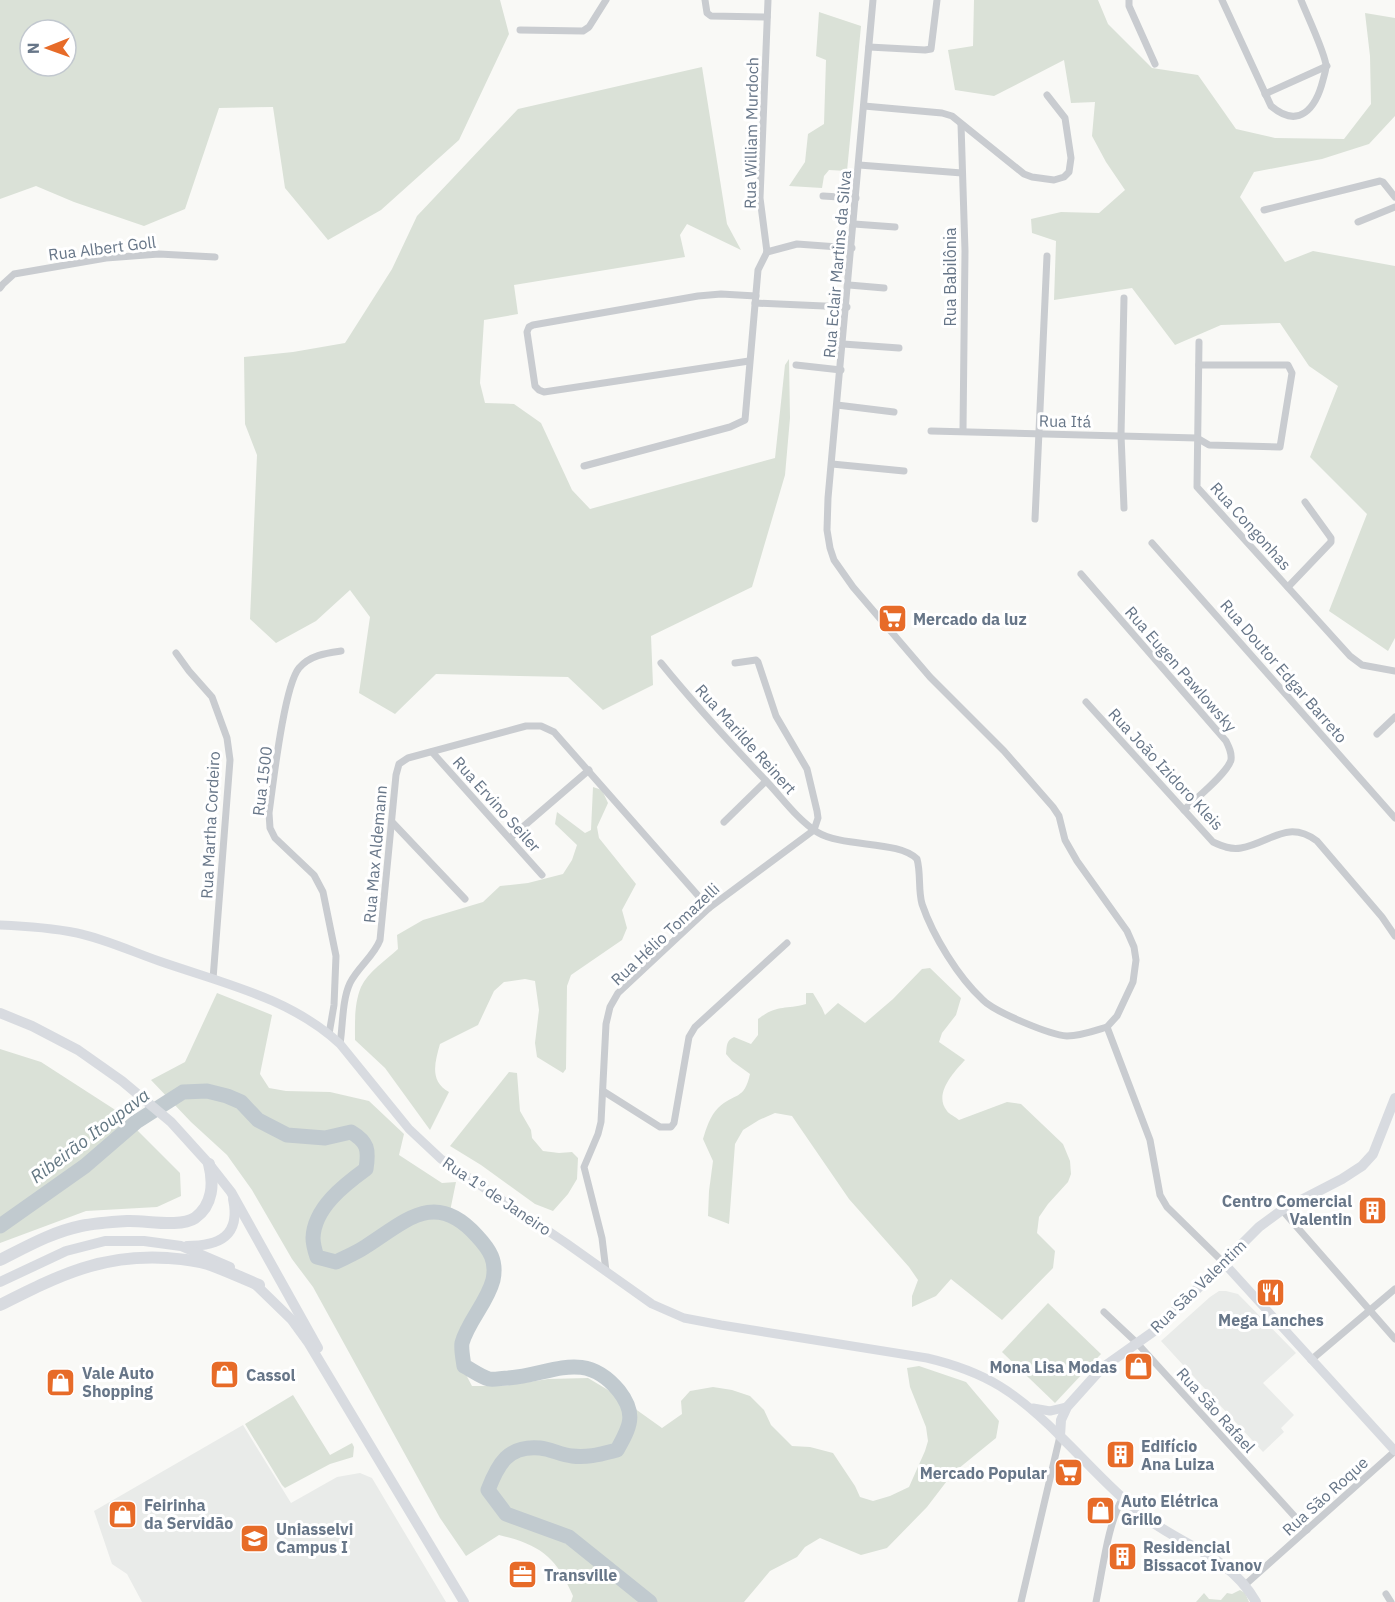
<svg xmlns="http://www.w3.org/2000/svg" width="1395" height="1602" viewBox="0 0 1395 1602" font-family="'IBM Plex Sans',sans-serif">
<rect width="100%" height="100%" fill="#f9f9f6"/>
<g fill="#e9ebe9">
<polygon points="1219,1291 1226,1291 1238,1294 1296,1353 1263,1383 1294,1415 1281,1428 1284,1432 1263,1452 1161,1341 1210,1297"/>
<polygon points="243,1425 291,1503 337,1477 360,1473 372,1478 446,1602 142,1602 127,1574 112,1564 94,1511"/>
</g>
<g fill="#dae1d7" fill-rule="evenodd">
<path d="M0,0H500L509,34L459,140L381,210L328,240L285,188L273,107L219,108L185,209L144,226L74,202L36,186L0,199ZM30,30H66V66H30Z"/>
<polygon points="974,0 1098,0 1108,24 1152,68 1198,75 1236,129 1275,138 1344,139 1371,104 1370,56 1365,13 1395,18 1395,116 1369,144 1322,159 1254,172 1240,197 1285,262 1313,251 1395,266 1395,638 1388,651 1329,611 1367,514 1310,457 1338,386 1309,366 1280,323 1221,325 1175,345 1132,288 1054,300 1056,241 1032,233 1031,219 1061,212 1099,213 1125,190 1106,162 1092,136 1095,102 1071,103 1064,60 994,96 955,90 948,50 973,46"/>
<polygon points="819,12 861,26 847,171 829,170 824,176 822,188 789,186 805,162 808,134 824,124 826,60 816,56"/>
<polygon points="702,67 727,224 741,250 687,224 680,235 685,257 514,285 518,314 484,320 480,383 485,403 514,404 541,423 572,490 590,509 775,458 785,365 789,359 790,418 785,475 752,587 651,636 653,685 603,710 568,677 436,674 395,714 359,693 370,617 350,590 316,621 276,643 250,619 257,455 245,424 244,357 293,352 345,343 392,269 417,216 518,109"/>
<path d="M593,787L602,790L608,803L597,827L599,838L636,884L622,910L627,928L622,940L571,975L567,986L566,1069L563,1073L537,1057L535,1043L539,1010L535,981L525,979L504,982L494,991L478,1025L440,1044C435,1062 429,1081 449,1092L430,1130L385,1068L355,1040C355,1023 354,1004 361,987C368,972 386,960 398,949L397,935L423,920L483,902L500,886L528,883L563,874L572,860L577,845L555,824L557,812L585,833L591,830Z"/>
<path d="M930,968L961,998L956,1015L942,1033L939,1042L965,1060C954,1072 933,1094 947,1111C949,1114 956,1117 959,1120L1007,1102L1021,1104L1063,1144L1070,1161L1071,1174L1068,1182L1048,1204L1039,1217L1037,1233L1055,1251L1053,1268L1002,1320L951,1279L936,1296L912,1307V1296L918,1280L909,1267L849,1199L792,1116L775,1113L759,1120L743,1130L735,1144L729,1224L708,1216L709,1191L713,1161L703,1139C706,1129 710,1116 718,1108C735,1092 744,1101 750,1074L732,1061L726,1054C727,1045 726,1041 734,1037L751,1044L758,1035V1019C778,1004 784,1010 806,1004V993H813L822,1008L825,1015L838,1003L865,1023L893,999L922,969Z"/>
<path d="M217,993L272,1015L260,1074L269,1088L286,1091L330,1092L369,1101L404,1134L399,1155L442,1183L456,1182L448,1221C477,1229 496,1256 486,1285C482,1299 470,1309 465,1322C461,1332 458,1343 455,1354L472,1386H503L548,1379L588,1378L613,1393L662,1428L682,1414L681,1401L690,1391L713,1387L732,1390L750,1396L764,1410L771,1425L792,1446L810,1447L833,1453L855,1486L860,1497L873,1501L890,1496L909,1487L925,1451L928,1441L926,1427L910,1387L907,1368L919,1366L966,1382L999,1421L996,1438L953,1473L927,1507L887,1548L861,1555L820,1538L805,1547L797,1557L770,1571L744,1602H571L573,1596C556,1557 541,1545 499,1535L466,1556L440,1518L313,1287L292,1259L252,1190L227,1155L191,1122L151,1080L185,1062Z"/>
<polygon points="0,1049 41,1062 120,1113 180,1173 181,1196 157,1207 86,1211 0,1243"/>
<polygon points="509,1072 517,1073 520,1111 531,1130 532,1138 543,1151 559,1153 572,1152 578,1158 577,1179 568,1194 553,1211 535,1204 481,1165 450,1146"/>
<polygon points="1048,1303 1101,1354 1055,1403 1002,1352"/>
<polygon points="293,1395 330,1455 352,1443 354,1447 353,1457 330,1464 285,1488 282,1485 245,1424"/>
<polygon points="1240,1590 1245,1593 1249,1602 1196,1602 1204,1593 1209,1599 1221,1600 1227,1593 1232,1594"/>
</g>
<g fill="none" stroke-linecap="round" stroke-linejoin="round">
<path stroke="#c1cacf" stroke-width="15" d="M0,1226L85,1166L136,1122L183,1092L207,1091L227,1096L241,1102L258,1120L287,1135L325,1138L351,1132C368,1142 369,1150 366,1169C344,1185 314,1208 313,1238C313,1244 315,1251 317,1257L336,1262C346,1257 356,1253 365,1247C406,1221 435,1189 477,1236C490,1250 497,1261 493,1280C487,1303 468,1321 462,1343C461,1349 463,1359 464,1366C472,1370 481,1377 489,1379C494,1380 502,1378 508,1378C552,1375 584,1348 619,1391C637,1414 630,1427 617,1450C601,1454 588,1458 572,1456C561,1455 551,1449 540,1448C508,1445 498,1464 488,1490L506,1514L569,1537L650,1602"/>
<g stroke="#c9ccd0" stroke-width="7">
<polyline points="705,0 707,13 711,16 767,17"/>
<polyline points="873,0 828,498 827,530 830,548 834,560 853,587 930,677 1004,751 1053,807 1059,816 1065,840 1077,861 1127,931 1134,947 1136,960 1133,982 1117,1016 1107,1027 1150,1140 1160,1195 1167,1207 1223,1262"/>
<polyline points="1129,0 1129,6 1155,64"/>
<path d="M1222,0L1271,106C1299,130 1316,108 1323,80C1324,76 1326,70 1326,66C1326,55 1306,13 1301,0"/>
<polyline points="520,30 583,31 589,27 606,0"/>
<polyline points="869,47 925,50 931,49 937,0"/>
<polyline points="1265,94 1327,66"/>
<polyline points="864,106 942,113 952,116 1024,174 1032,177 1054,180 1064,177 1069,172 1071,158 1065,118 1047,95"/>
<polyline points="961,124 965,251 963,430"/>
<polyline points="859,165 962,173"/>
<polyline points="823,196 856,198"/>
<polyline points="1264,210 1380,181 1383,182 1395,197"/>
<polyline points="1358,222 1395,207"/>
<polyline points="854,224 895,227"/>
<polyline points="767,252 760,198 768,0"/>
<polyline points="767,252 797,244 852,248"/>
<polyline points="849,285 884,288"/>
<polyline points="0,288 3,284 14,274 106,258 159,254 215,257"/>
<polyline points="1124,298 1121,435 1124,508"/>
<polyline points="755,303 847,307"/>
<polyline points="1199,342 1197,487 1350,656 1362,665 1395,671"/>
<polyline points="843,344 899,348"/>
<polyline points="749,361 544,392 539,390 535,386 527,332 529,327 533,325 698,296 721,294 756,296"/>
<polyline points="796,365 841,370"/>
<polyline points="837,405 894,412"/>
<polyline points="931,431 1197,438 1209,445 1280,447 1292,373 1288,365 1199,365"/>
<polyline points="832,464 904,471"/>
<polyline points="584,466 730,427 745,420 758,270 767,252"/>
<polyline points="1035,519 1047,256"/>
<polyline points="1152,543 1395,818"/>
<path d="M1081,574L1226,741C1229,747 1232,753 1231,760C1227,774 1195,799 1184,810"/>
<polyline points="1288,587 1331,542 1331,538 1305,502"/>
<polyline points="176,653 189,671 212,697 227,738 230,760 213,979"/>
<path d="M661,663C695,705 731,744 768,783C783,799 798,820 817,832C843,848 899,840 917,859C921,873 918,890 922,904C933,936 958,977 983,1000C995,1012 1050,1035 1067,1036C1081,1036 1094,1031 1107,1027"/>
<polyline points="735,663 756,660 758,662 776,716 807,769 817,811 818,818 814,830"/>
<path d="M1086,702L1213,842C1222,846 1231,850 1241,848C1270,843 1287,819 1317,841L1382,917L1395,936"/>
<polyline points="1377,734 1395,717"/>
<polyline points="432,752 542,875"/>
<polyline points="392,822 465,899"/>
<polyline points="724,822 766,781"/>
<polyline points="510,838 589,770"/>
<path d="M329,1034L334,1005L336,956L323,892L314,875L275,838L270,828L269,813C273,785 284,686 299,668C310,655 327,653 341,651"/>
<path d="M340,1044C343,1025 342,1000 350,983C358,967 374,956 380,940L396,775L399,764L408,758L526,726H541L554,732L709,908"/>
<polyline points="603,1091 660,1127 671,1127 674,1123 689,1037 695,1027 787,943"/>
<polyline points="1282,1210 1395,1339"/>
<polyline points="606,1271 602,1238 584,1167 598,1134 601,1122 606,1024 610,1007 618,993 709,908 814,830"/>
<polyline points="1104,1312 1137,1343 1307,1530"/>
<polyline points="1311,1360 1395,1289"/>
<polyline points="1246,1584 1395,1451"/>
<polyline points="1386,1594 1391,1602"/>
<polyline points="1021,1602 1060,1436"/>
<path d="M1096,1602C1102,1574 1108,1521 1123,1498"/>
</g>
<g stroke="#d8dbe0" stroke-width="9">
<path d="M0,925C26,926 52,928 77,933C105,939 133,952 159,961C222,983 291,998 340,1044L409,1129L441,1159L566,1243L652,1304L684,1318L721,1325L927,1358C987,1372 1017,1393 1060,1436"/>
<polyline points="1223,1262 1395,1451"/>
<polyline points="1033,1408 1050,1411 1067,1407"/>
</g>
<g stroke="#d8dbe0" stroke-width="10">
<polyline points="0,1013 32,1026 78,1050 122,1081 171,1122 209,1164 231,1192 318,1348"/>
<path d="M187,1246C219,1246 241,1236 233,1199"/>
<polyline points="0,1282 66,1251 105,1241 144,1241 181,1246 230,1267"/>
<polyline points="253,1282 292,1320 308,1342 464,1602"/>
<path d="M1256,1602C1228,1553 1181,1547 1140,1513C1111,1490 1086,1461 1060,1436L1061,1420L1067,1407L1102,1368L1157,1329L1259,1227L1282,1210L1342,1179L1362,1166L1373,1154L1395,1098"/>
</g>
<g stroke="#d8dbe0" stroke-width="12">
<path d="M0,1260C26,1247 52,1232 81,1226C95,1223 111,1222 127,1221C145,1220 180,1228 195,1218C213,1205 214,1183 209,1164"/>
<path d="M0,1305C58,1276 100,1254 167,1258C180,1259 195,1260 208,1264C225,1270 242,1278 259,1285"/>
</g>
</g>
<defs>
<symbol id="supermarket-square" viewBox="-11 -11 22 22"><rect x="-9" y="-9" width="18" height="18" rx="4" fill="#e76b28" stroke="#fff"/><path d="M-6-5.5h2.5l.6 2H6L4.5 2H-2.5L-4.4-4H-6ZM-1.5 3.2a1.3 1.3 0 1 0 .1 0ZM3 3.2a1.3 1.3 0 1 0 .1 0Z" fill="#fff"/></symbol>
<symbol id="building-square" viewBox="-11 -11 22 22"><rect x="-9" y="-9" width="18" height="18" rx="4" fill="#e76b28" stroke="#fff"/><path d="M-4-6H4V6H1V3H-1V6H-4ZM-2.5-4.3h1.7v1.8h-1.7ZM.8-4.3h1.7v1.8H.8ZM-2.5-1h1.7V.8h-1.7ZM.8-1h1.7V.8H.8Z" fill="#fff"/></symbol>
<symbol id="restaurant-square" viewBox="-11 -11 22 22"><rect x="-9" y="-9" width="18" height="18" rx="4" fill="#e76b28" stroke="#fff"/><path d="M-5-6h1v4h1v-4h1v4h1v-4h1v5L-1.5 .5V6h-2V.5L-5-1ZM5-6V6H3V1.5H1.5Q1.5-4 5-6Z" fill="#fff"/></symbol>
<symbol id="shop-square" viewBox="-11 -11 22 22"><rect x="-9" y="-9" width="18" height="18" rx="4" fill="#e76b28" stroke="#fff"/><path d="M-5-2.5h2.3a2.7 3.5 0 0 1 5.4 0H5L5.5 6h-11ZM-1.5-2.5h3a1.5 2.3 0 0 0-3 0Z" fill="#fff"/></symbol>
<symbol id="university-square" viewBox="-11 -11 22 22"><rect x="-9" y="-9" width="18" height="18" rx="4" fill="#e76b28" stroke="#fff"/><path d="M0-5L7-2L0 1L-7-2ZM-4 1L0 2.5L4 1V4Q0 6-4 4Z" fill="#fff"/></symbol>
<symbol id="office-square" viewBox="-11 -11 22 22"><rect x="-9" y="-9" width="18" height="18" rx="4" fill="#e76b28" stroke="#fff"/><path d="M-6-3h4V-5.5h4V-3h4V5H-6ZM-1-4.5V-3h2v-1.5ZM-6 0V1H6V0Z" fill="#fff"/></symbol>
</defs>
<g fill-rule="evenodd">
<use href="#supermarket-square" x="876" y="602" width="33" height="33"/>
<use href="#building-square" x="1356" y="1194" width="33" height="33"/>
<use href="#restaurant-square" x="1254" y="1276" width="33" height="33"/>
<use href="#shop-square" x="1122" y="1350" width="33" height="33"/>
<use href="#shop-square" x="208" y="1358" width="33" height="33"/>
<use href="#shop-square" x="44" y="1366" width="33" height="33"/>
<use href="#building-square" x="1104" y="1438" width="33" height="33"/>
<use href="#supermarket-square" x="1052" y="1456" width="33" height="33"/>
<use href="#shop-square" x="1084" y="1494" width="33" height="33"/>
<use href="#shop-square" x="106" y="1498" width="33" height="33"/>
<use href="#university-square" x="238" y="1522" width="33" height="33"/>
<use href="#building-square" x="1106" y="1540" width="33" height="33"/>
<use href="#office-square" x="506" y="1558" width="33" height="33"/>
</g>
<g text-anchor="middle" stroke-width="6" stroke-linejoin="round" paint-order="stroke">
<g font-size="16" fill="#677688" stroke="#fff">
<text transform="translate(751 133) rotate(-89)" y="6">Rua William Murdoch</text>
<text transform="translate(102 248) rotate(-7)" y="6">Rua Albert Goll</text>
<text transform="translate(837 264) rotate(-85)" y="6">Rua Eclair Martins da Silva</text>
<text transform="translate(950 277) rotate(-90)" y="6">Rua Babilônia</text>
<text transform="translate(1065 421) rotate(1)" y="6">Rua Itá</text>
<text transform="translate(1251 526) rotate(48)" y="6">Rua Congonhas</text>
<text transform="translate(1181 669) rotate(49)" y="6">Rua Eugen Pawlowsky</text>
<text transform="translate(1284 671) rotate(49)" y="6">Rua Doutor Edgar Barreto</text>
<text transform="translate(746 739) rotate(48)" y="6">Rua Marilde Reinert</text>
<text transform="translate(1166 769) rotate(47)" y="6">Rua João Izidoro Kleis</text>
<text transform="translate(262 781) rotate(-83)" y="6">Rua 1500</text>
<text transform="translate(497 804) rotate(48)" y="6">Rua Ervino Seiler</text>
<text transform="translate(210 825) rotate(-87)" y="6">Rua Martha Cordeiro</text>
<text transform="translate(375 854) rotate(-85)" y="6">Rua Max Aldemann</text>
<text transform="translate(665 934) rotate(-43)" y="6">Rua Hélio Tomazelli</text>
<text transform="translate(497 1196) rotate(34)" y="6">Rua 1º de Janeiro</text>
<text transform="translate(1198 1286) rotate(-44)" y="6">Rua São Valentim</text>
<text transform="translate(1216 1410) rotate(48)" y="6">Rua São Rafael</text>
<text transform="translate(1325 1496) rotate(-42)" y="6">Rua São Roque</text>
</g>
<g font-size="16" font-weight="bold" fill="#677688" stroke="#fff" text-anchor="start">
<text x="913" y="625">Mercado da luz</text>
<text x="1352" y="1207" text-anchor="end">Centro Comercial<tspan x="1352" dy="18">Valentin</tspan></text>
<text x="1271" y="1326" text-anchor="middle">Mega Lanches</text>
<text x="1117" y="1373" text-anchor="end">Mona Lisa Modas</text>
<text x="82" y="1379">Vale Auto<tspan x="82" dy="18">Shopping</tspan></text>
<text x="246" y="1381">Cassol</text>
<text x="1141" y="1452">Edifício<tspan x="1141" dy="18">Ana Luiza</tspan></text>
<text x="1047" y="1479" text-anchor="end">Mercado Popular</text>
<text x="1121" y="1507">Auto Elétrica<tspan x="1121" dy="18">Grillo</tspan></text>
<text x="144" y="1511">Feirinha<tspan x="144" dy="18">da Servidão</tspan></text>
<text x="276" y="1535">Uniasselvi<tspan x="276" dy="18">Campus I</tspan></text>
<text x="1143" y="1553">Residencial<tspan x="1143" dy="18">Bissacot Ivanov</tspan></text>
<text x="544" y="1581">Transville</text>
</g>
<g font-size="18" font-style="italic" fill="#637783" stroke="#fff">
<text transform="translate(90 1136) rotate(-37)" y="6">Ribeirão Itoupava</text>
</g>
</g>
<g transform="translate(48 48) rotate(269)"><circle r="28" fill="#ffffff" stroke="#c2c8cf" stroke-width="1.5"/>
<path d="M0-4.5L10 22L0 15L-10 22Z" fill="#e76b28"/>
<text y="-9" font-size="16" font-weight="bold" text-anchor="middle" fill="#677688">N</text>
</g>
</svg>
